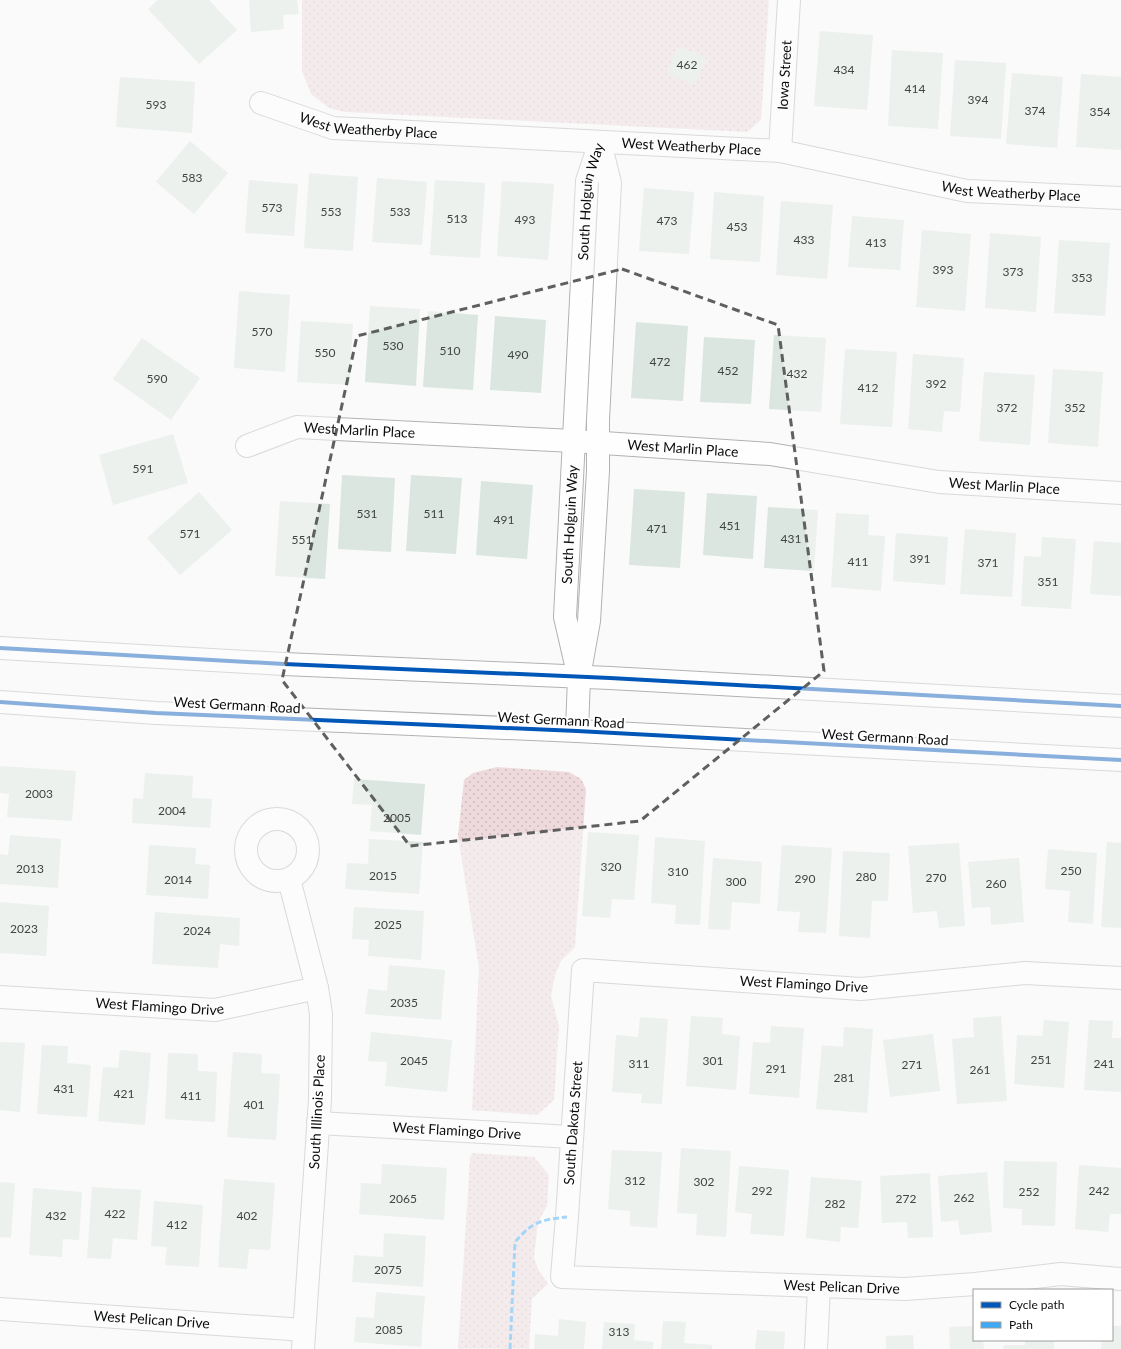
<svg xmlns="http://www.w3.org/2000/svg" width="1121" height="1349" viewBox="0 0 1121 1349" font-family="Lato,sans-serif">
<defs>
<pattern id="grass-dots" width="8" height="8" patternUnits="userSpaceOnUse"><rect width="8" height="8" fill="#eedadc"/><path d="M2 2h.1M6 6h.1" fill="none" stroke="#cbbabc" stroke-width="1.8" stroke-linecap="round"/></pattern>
</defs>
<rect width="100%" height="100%" fill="#f9faf9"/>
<g fill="url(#grass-dots)">
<polygon points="302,0 769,0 761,120 747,132 345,112 329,108 311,94 302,71"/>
<polygon points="497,767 569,772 581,779 586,789 575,947 561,961 555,975 551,996 559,1026 554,1100 537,1115 472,1110 479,968 458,836 464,780 473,773"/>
<polygon points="472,1153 534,1157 549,1175 547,1206 538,1222 534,1258 538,1269 548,1284 532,1299 529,1349 458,1349 470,1159"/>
</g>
<g fill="#dbe6e0">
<polygon points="158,0 209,0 237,30 199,64 148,9"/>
<polygon points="249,0 297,0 299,14 283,15 284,29 251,32"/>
<polygon points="820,31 873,35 867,110 814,106"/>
<polygon points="678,46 706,57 695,85 667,73"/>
<polygon points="892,50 943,53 938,129 888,126"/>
<polygon points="955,60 1006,63 1001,139 950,136"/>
<polygon points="1012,73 1063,77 1057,148 1006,144"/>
<polygon points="1081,74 1121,77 1121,150 1076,147"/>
<polygon points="120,77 195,82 192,133 116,127"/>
<polygon points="190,141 228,173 194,214 156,182"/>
<polygon points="309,173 358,177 353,251 304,248"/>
<polygon points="377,178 427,182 422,245 372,242"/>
<polygon points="249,180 298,184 294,236 245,233"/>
<polygon points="435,180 485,183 480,258 430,255"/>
<polygon points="502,181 554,184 548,260 497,256"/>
<polygon points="644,188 694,192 689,254 639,251"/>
<polygon points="714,192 764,196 760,262 710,259"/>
<polygon points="781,201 833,205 827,279 776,275"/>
<polygon points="852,216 904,220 900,270 848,267"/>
<polygon points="922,230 971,234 965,311 916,307"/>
<polygon points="990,233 1041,237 1036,312 985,308"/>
<polygon points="1059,240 1110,243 1105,316 1054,313"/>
<polygon points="239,291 290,295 285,372 234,368"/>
<polygon points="370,306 420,309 416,386 365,382"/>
<polygon points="428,311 478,315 473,390 423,387"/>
<polygon points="495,316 546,320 541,393 490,390"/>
<polygon points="301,321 353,324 349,385 297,382"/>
<polygon points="636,322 688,326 683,401 631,398"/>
<polygon points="774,335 826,338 821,412 769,409"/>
<polygon points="704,337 755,340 751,404 700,402"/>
<polygon points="142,338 200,378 171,420 113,379"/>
<polygon points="845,349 897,352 892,427 840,424"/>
<polygon points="913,354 964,358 960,412 944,411 942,432 908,429"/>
<polygon points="1053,369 1103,372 1098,447 1048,443"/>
<polygon points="984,372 1035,375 1030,445 979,441"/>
<polygon points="173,434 188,483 113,505 99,455"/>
<polygon points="342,475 395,478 391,552 338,549"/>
<polygon points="411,475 462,478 456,554 406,551"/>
<polygon points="481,481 533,485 527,559 476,555"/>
<polygon points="634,489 685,492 680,568 629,565"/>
<polygon points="199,492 232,530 180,575 147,538"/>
<polygon points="707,493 757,496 753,559 703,555"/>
<polygon points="280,501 330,504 325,579 275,576"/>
<polygon points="768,507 818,510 814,571 764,568"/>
<polygon points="836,513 869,515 868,535 885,536 881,591 831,587"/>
<polygon points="965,529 1016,533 1012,597 960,594"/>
<polygon points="896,533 948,537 945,585 893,581"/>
<polygon points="1042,537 1076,539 1071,609 1021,606 1024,556 1041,557"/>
<polygon points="1094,541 1121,543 1121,596 1090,594"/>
<polygon points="0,766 76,771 72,821 7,817 9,794 0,793"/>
<polygon points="145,773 193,776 192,798 212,799 210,828 132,823 133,798 143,799"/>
<polygon points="354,779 425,784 421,835 370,831 372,805 352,804"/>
<polygon points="588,832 639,835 634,900 612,899 610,918 582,916"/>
<polygon points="10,835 61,839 58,888 0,884 0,854 8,855"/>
<polygon points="655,837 705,841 700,925 675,924 676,905 651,903"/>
<polygon points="369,839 423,842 419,894 345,889 347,863 368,864"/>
<polygon points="1107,842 1121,843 1121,928 1101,927"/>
<polygon points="959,843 965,926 939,928 937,911 913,913 908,846"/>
<polygon points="149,845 196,848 195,864 210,865 208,899 146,895"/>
<polygon points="782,845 832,848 826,933 798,932 800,912 777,911"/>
<polygon points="1048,849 1097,853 1093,924 1068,922 1070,891 1045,889"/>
<polygon points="843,851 890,853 888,901 872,901 870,938 839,936"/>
<polygon points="713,858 762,862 760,904 732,902 730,930 708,929"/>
<polygon points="1019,858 1024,922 991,925 990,907 972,908 968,862"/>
<polygon points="0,902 49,906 46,956 0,953"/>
<polygon points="354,907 424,911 421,960 368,956 369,940 352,939"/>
<polygon points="155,912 240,918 239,946 220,944 218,968 152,964"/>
<polygon points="389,965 445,970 441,1020 365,1014 368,989 387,991"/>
<polygon points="691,1016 723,1018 722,1034 740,1036 736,1090 686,1086"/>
<polygon points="1001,1016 1007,1101 957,1104 952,1039 974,1037 973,1018"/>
<polygon points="640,1017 668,1019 662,1104 641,1103 642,1094 612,1092 616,1035 638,1037"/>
<polygon points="1044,1020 1069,1022 1064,1088 1014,1084 1017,1035 1042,1036"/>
<polygon points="1089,1020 1113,1021 1112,1038 1121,1038 1121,1092 1084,1090"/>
<polygon points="771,1026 804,1028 799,1098 749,1094 753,1042 770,1043"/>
<polygon points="844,1027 873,1029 867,1113 816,1109 822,1045 843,1047"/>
<polygon points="371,1032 452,1040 447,1092 385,1086 387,1062 368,1061"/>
<polygon points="933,1034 940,1091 890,1097 883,1040"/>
<polygon points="0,1042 25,1043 20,1112 0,1110"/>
<polygon points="42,1045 68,1046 67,1063 91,1065 87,1117 37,1114"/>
<polygon points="120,1050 151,1053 145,1125 98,1121 103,1067 118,1068"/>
<polygon points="233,1052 262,1054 261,1073 280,1074 276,1140 227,1137"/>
<polygon points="168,1053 198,1054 198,1071 217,1072 215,1122 165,1119"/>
<polygon points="681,1148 731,1151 726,1237 696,1235 697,1214 677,1213"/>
<polygon points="612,1150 662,1152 657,1228 630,1226 630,1211 608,1209"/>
<polygon points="1004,1161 1057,1162 1055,1226 1022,1225 1022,1209 1003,1208"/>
<polygon points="382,1164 447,1168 444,1220 359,1214 361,1183 381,1184"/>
<polygon points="1079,1165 1121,1168 1121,1214 1110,1214 1108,1232 1075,1229"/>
<polygon points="739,1166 789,1170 784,1236 750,1234 752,1214 735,1212"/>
<polygon points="987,1172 992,1232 960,1235 958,1220 941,1222 938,1176"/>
<polygon points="930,1173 933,1237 908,1238 907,1222 882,1223 880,1176"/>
<polygon points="811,1177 862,1181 858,1228 841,1227 840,1242 806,1238"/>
<polygon points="224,1179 275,1183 270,1250 249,1249 247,1269 218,1267"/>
<polygon points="0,1182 15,1183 11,1238 0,1237"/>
<polygon points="92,1187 141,1190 137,1240 113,1238 111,1259 87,1258"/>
<polygon points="33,1188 82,1192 79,1240 63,1239 62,1257 29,1255"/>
<polygon points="154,1201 203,1205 199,1267 165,1265 167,1247 151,1246"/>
<polygon points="384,1233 426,1236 423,1287 352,1282 354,1255 383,1257"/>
<polygon points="376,1292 425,1296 421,1347 354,1342 356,1317 374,1318"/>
<polygon points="559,1319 586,1322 584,1349 534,1349 535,1334 558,1336"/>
<polygon points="663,1321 686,1322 684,1343 712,1345 712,1349 661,1349"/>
<polygon points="604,1322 635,1324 634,1340 653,1342 653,1349 602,1349"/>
<polygon points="974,1326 974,1340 983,1340 984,1349 950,1349 949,1327"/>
<polygon points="1112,1326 1121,1326 1121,1349 1101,1349 1102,1340 1112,1340"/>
<polygon points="757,1330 785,1332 784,1349 755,1349"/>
<polygon points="913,1335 914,1349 886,1349 886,1336"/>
<polygon points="1025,1340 1054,1340 1054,1349 1003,1349 1004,1345 1025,1345"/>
</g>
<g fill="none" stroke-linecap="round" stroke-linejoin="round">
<defs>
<g id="minor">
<path id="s1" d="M261,103L333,128L780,151L967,191L1121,198"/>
<path id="s2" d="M780,151L789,0"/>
<path id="s3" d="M247,446L297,427L573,441L770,454L939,482L1121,493"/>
<path id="s4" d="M577,669L565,617L587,181L600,142"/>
<polyline points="577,731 579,677 589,621 598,471 598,420 610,183 600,142"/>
<circle cx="277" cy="850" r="31"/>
<polyline points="289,879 317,988 321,1014 320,1099 303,1349"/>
<path id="s5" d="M1121,978L1025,973L861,989L583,970L567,1217L562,1277L905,1289L975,1284L1061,1274L1121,1279"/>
<path id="s6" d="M0,997L215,1010L317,988"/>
<path id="s7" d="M318,1123L572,1137"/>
<path id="s8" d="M0,1309L304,1330"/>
<polyline points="816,1349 819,1287"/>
</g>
<g id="major">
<polyline points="0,648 284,664 610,678 1121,706"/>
<polyline points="0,702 156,713 577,731 1121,760"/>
</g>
</defs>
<use href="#minor" stroke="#b2b2b2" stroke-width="24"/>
<use href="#major" stroke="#b2b2b2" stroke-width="24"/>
<use href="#minor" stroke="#fefefe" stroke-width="22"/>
<use href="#major" stroke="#fefefe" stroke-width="22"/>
<path stroke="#3fa9f5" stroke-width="3" stroke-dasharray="6 3" stroke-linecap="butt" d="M510,1349L515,1242C533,1221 541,1220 567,1217"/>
<defs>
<g id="cycleway">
<polyline points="0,648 284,664 610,678 1121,706"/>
<polyline points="0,702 156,713 577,731 1121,760"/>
</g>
</defs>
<use href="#cycleway" stroke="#fff" stroke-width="6"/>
<use href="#cycleway" stroke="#0057b8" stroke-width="4"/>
</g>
<path d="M0 0H1121V1349H0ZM622,269L778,325L824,671L640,821L410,846L282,680L357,336Z" fill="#f9faf9" fill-opacity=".55" fill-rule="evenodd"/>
<path fill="none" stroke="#5e5f5f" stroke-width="3" stroke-dasharray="8 5" stroke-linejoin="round" d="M622,269L778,325L824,671L640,821L410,846L282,680L357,336Z"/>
<g text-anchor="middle" stroke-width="4" stroke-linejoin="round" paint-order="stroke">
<g font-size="12" fill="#404442">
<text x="687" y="69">462</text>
<text x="844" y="74">434</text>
<text x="915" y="93">414</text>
<text x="978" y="104">394</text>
<text x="156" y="109">593</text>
<text x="1035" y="115">374</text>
<text x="1100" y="116">354</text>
<text x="192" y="182">583</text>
<text x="272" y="212">573</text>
<text x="331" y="216">553</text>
<text x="400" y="216">533</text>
<text x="457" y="223">513</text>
<text x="525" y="224">493</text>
<text x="667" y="225">473</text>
<text x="737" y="231">453</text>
<text x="804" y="244">433</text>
<text x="876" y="247">413</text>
<text x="943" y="274">393</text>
<text x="1013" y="276">373</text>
<text x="1082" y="282">353</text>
<text x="262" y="336">570</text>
<text x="393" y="350">530</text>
<text x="450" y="355">510</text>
<text x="325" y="357">550</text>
<text x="518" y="359">490</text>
<text x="660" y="366">472</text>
<text x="728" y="375">452</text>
<text x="797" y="378">432</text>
<text x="157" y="383">590</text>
<text x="936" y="388">392</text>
<text x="868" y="392">412</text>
<text x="1007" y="412">372</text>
<text x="1075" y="412">352</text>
<text x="143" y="473">591</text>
<text x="367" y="518">531</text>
<text x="434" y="518">511</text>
<text x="504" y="524">491</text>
<text x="730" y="530">451</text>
<text x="657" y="533">471</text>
<text x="190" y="538">571</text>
<text x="791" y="543">431</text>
<text x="302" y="544">551</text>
<text x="920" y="563">391</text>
<text x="858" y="566">411</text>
<text x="988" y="567">371</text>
<text x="1048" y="586">351</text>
<text x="39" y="798">2003</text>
<text x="172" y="815">2004</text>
<text x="397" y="822">2005</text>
<text x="611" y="871">320</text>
<text x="30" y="873">2013</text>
<text x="1071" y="875">250</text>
<text x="678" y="876">310</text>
<text x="383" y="880">2015</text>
<text x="866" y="881">280</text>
<text x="936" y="882">270</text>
<text x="805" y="883">290</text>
<text x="178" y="884">2014</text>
<text x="736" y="886">300</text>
<text x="996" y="888">260</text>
<text x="388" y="929">2025</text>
<text x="24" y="933">2023</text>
<text x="197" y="935">2024</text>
<text x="404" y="1007">2035</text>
<text x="1041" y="1064">251</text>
<text x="414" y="1065">2045</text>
<text x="713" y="1065">301</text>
<text x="639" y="1068">311</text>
<text x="1104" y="1068">241</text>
<text x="912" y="1069">271</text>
<text x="776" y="1073">291</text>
<text x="980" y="1074">261</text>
<text x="844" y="1082">281</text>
<text x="64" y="1093">431</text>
<text x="124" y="1098">421</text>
<text x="191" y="1100">411</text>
<text x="254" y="1109">401</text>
<text x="635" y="1185">312</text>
<text x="704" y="1186">302</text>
<text x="762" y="1195">292</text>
<text x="1099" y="1195">242</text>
<text x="1029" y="1196">252</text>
<text x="964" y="1202">262</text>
<text x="403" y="1203">2065</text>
<text x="906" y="1203">272</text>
<text x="835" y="1208">282</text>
<text x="115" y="1218">422</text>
<text x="56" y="1220">432</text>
<text x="247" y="1220">402</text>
<text x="177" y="1229">412</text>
<text x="388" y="1274">2075</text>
<text x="389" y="1334">2085</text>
<text x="619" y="1336">313</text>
</g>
<g font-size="14" fill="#0b0c0c" stroke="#fff">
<text dy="5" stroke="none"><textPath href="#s2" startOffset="76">Iowa Street</textPath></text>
<text dy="5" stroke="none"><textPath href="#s1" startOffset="111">West Weatherby Place</textPath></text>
<text dy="5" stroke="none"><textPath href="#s1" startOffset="435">West Weatherby Place</textPath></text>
<text dy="5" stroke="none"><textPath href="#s1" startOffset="759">West Weatherby Place</textPath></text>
<text dy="5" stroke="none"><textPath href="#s4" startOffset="470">South Holguin Way</textPath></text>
<text dy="5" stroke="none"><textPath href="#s3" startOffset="116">West Marlin Place</textPath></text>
<text dy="5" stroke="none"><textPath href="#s3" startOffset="440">West Marlin Place</textPath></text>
<text dy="5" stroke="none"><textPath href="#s3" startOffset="764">West Marlin Place</textPath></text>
<text dy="5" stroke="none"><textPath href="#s4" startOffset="146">South Holguin Way</textPath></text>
<text transform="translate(237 705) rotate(3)" y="5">West Germann Road</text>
<text transform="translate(561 720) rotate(3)" y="5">West Germann Road</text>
<text transform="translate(885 737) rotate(3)" y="5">West Germann Road</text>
<text transform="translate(804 984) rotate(3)" y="5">West Flamingo Drive</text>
<text dy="5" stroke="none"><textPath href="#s6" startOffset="160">West Flamingo Drive</textPath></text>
<text transform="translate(317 1112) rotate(-87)" y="5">South Illinois Place</text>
<text transform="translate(573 1123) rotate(-86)" y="5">South Dakota Street</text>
<text dy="5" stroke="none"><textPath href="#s7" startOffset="139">West Flamingo Drive</textPath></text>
<text dy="5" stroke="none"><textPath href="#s5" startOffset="1127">West Pelican Drive</textPath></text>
<text dy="5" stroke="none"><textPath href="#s8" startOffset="152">West Pelican Drive</textPath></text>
</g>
</g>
<rect x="973" y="1289" width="140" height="52" fill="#ffffff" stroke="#9d9e9e"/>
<rect x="981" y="1302" width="20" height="6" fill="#0057b8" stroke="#9d9e9e"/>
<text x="1009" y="1309" font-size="12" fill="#0b0c0c">Cycle path</text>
<rect x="981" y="1322" width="20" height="6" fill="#3fa9f5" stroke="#9d9e9e"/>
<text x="1009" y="1329" font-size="12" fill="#0b0c0c">Path</text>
</svg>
